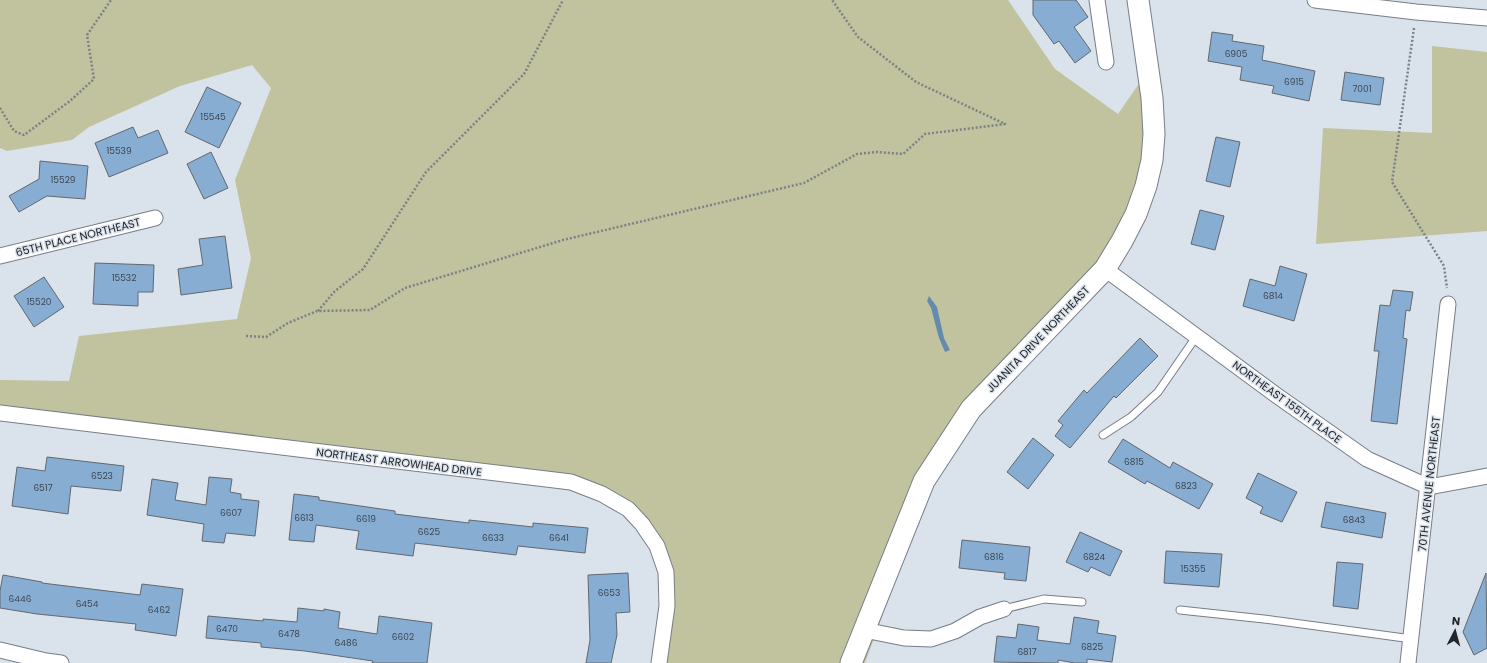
<svg xmlns="http://www.w3.org/2000/svg" width="1487" height="663" viewBox="0 0 1487 663" font-family="Poppins,sans-serif">
<rect width="100%" height="100%" fill="#dae2eb"/>
<g fill="#c1c39e">
<polygon points="0,0 1008,0 1055,69 1118,114 1154,62 1150,205 971,409 931,483 865,663 659,663 666,572 642,525 571,482 0,413 0,380 69,381 79,336 237,319 251,258 235,180 271,88 252,65 180,86 89,127 72,140 7,151 0,148"/>
<polygon points="1432,46 1487,52 1487,231 1316,244 1323,128 1432,133"/>
</g>
<polygon fill="#648aac" points="929,296 937,307 944,338 950,350 945,352 939,338 931,308 927,301"/>
<g fill="#88add2" stroke="#616870">
<polygon points="1033,0 1076,0 1088,17 1074,27 1091,51 1075,63 1059,41 1054,44 1033,15"/>
<polygon points="1212,32 1233,35 1232,41 1264,46 1262,60 1315,71 1309,101 1272,93 1274,86 1240,80 1242,67 1208,61"/>
<polygon points="1345,72 1384,78 1380,105 1341,100"/>
<polygon points="207,87 241,103 219,148 185,132"/>
<polygon points="133,127 138,138 158,130 168,153 109,177 95,143"/>
<polygon points="1216,137 1240,142 1230,187 1206,181"/>
<polygon points="211,152 228,188 204,199 187,164"/>
<polygon points="40,161 88,166 85,199 47,196 19,212 9,196 39,179"/>
<polygon points="1200,210 1224,216 1215,250 1191,244"/>
<polygon points="225,236 232,288 181,295 178,269 203,265 199,239"/>
<polygon points="95,263 154,265 153,292 138,292 138,306 93,304"/>
<polygon points="1280,266 1307,274 1294,321 1243,306 1250,279 1275,286"/>
<polygon points="44,277 64,307 34,327 14,296"/>
<polygon points="1393,290 1413,292 1410,311 1406,310 1403,338 1407,339 1397,424 1371,421 1379,351 1374,351 1380,305 1390,306"/>
<polygon points="1140,338 1158,356 1116,398 1114,396 1070,448 1055,436 1063,425 1058,421 1084,390 1087,393"/>
<polygon points="1033,438 1054,455 1028,489 1007,472"/>
<polygon points="1123,439 1170,468 1173,462 1213,484 1199,509 1147,481 1145,484 1108,462"/>
<polygon points="47,457 124,466 121,491 71,486 68,514 12,506 17,467 45,471"/>
<polygon points="1258,473 1297,492 1282,522 1260,513 1263,507 1246,498"/>
<polygon points="209,477 232,479 230,492 241,494 241,499 259,501 255,536 226,533 224,543 202,541 204,524 147,515 152,479 178,483 175,500 206,505"/>
<polygon points="294,494 319,497 319,500 395,511 395,514 469,523 469,520 533,527 533,523 588,528 585,553 518,546 516,555 415,543 413,556 356,549 359,531 316,525 314,542 289,540"/>
<polygon points="1326,502 1386,513 1382,538 1321,527"/>
<polygon points="1080,532 1122,551 1110,576 1091,567 1088,572 1066,562"/>
<polygon points="962,540 1030,547 1026,581 1004,579 1005,573 959,568"/>
<polygon points="1166,551 1222,554 1219,587 1164,583"/>
<polygon points="1337,562 1363,564 1358,609 1333,606"/>
<polygon points="628,573 630,612 616,613 617,635 611,663 586,663 590,640 588,575"/>
<polygon points="1486,573 1487,648 1474,655 1463,632"/>
<polygon points="3,575 42,582 42,583 140,595 142,584 183,589 176,636 135,630 136,624 37,614 0,608 0,591"/>
<polygon points="298,608 324,611 324,609 340,612 338,628 377,634 379,616 432,623 427,663 372,663 373,661 305,651 261,647 261,643 206,638 208,616 263,621 263,619 297,622"/>
<polygon points="1074,617 1099,621 1097,633 1116,636 1112,662 1087,659 1087,663 1075,663 1058,660 1058,663 994,662 997,636 1016,638 1018,624 1039,627 1037,640 1070,644"/>
</g>
<g fill="none" stroke-linecap="round" stroke-linejoin="round">
<defs>
<g id="lane">
<polyline points="1103,435 1131,417 1158,392 1196,337"/>
<polyline points="1004,609 1044,599 1082,602"/>
<polyline points="1180,610 1264,619 1412,639"/>
</g>
<g id="street">
<polyline points="1097,0 1106,62"/>
<polyline points="1315,0 1416,12 1487,18"/>
<polyline points="0,256 155,218"/>
<polyline points="1105,269 1276,395 1367,459 1429,487 1487,476"/>
<polyline points="0,413 571,482 602,494 628,509 642,524 657,546 666,572 667,606 659,663"/>
<polyline points="864,630 904,638 931,639 955,631 980,617 1004,609"/>
<polyline points="0,650 46,661 61,663"/>
<polyline points="1408,663 1448,304"/>
</g>
<polyline id="secondary" points="851,663 924,481 971,409 1105,269 1122,241 1136,214 1146,186 1152,160 1154,134 1152,98 1138,0"/>
</defs>
<use href="#lane" stroke="#777e86" stroke-width="9"/>
<use href="#street" stroke="#777e86" stroke-width="17"/>
<use href="#secondary" stroke="#777e86" stroke-width="23"/>
<g stroke="#7b8187" stroke-width="2.5" stroke-dasharray="2 2" stroke-linecap="butt">
<polyline points="1414,28 1392,182 1444,266 1447,288"/>
<polyline points="0,108 14,131 24,135 70,101 94,79 87,35 111,0"/>
<polyline points="318,311 334,292 363,269 426,172 524,74 563,0"/>
<polyline points="246,336 266,337 288,323 317,311 370,310 405,288 563,240 804,183 857,154 877,152 903,154 925,134 1005,124 916,82 858,37 832,0"/>
</g>
<use href="#lane" stroke="#fff" stroke-width="7"/>
<use href="#street" stroke="#fff" stroke-width="15"/>
<use href="#secondary" stroke="#fff" stroke-width="21"/>
</g>
<g text-anchor="middle" stroke-width="3" stroke-linejoin="round" paint-order="stroke">
<g font-size="9" fill="#3c4753">
<text x="1236" y="57">6905</text>
<text x="1294" y="85">6915</text>
<text x="1362" y="92">7001</text>
<text x="213" y="120">15545</text>
<text x="119" y="154">15539</text>
<text x="63" y="183">15529</text>
<text x="124" y="281">15532</text>
<text x="1273" y="299">6814</text>
<text x="39" y="305">15520</text>
<text x="1134" y="465">6815</text>
<text x="102" y="479">6523</text>
<text x="1186" y="489">6823</text>
<text x="43" y="491">6517</text>
<text x="231" y="516">6607</text>
<text x="304" y="521">6613</text>
<text x="366" y="522">6619</text>
<text x="1354" y="523">6843</text>
<text x="429" y="535">6625</text>
<text x="493" y="541">6633</text>
<text x="559" y="541">6641</text>
<text x="994" y="560">6816</text>
<text x="1094" y="560">6824</text>
<text x="1193" y="572">15355</text>
<text x="609" y="596">6653</text>
<text x="20" y="602">6446</text>
<text x="87" y="607">6454</text>
<text x="159" y="613">6462</text>
<text x="227" y="632">6470</text>
<text x="289" y="637">6478</text>
<text x="403" y="640">6602</text>
<text x="346" y="646">6486</text>
<text x="1092" y="650">6825</text>
<text x="1027" y="655">6817</text>
</g>
<g font-size="11" fill="#222529" stroke="#dae2eb">
<text transform="translate(78 237) rotate(-14)" y="4">65TH PLACE NORTHEAST</text>
<text transform="translate(1038 339) rotate(-46)" y="4">JUANITA DRIVE NORTHEAST</text>
<text transform="translate(1287 402) rotate(36)" y="4">NORTHEAST 155TH PLACE</text>
<text transform="translate(399 462) rotate(7)" y="4">NORTHEAST ARROWHEAD DRIVE</text>
<text transform="translate(1429 484) rotate(-84)" y="4">70TH AVENUE NORTHEAST</text>
</g>
</g>
<g transform="translate(1455 631) rotate(6)" stroke="#dae2eb" stroke-width="3" paint-order="stroke">
<path d="M0-3L7 15L0 10L-7 15Z" fill="#222529"/>
<text y="-6" font-size="11" font-weight="bold" text-anchor="middle" fill="#222529">N</text>
</g>
</svg>
